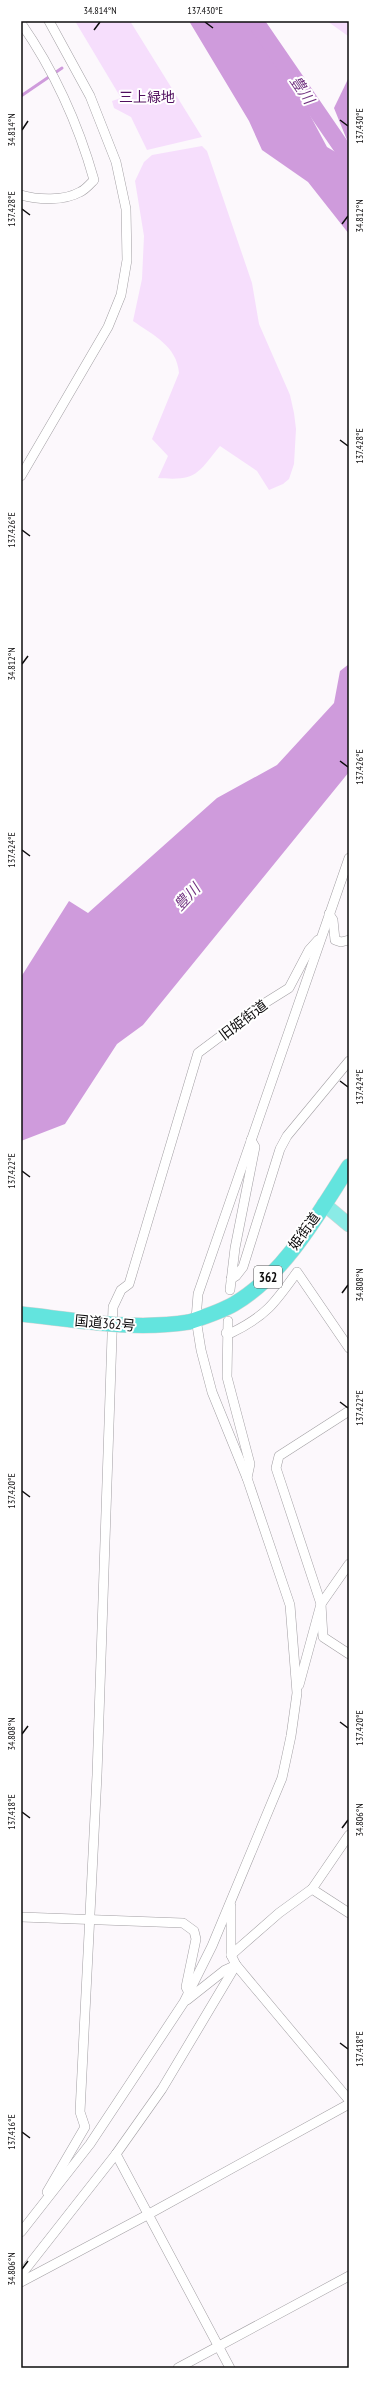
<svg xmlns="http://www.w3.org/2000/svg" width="370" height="2389" viewBox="0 0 370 2389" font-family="'PT Sans Narrow','Noto Sans JP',sans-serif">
<rect width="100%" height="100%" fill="#fcf8fc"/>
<g fill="#f6defc">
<polygon points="75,21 130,21 202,137 147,150 131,117 114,108 112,101 121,98"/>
<polygon points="327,21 349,21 348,36"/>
<path d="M202,146L207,151L252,283L259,324L290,395L294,413L296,429L294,464L289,479L283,484L269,490L257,471L220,446C197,474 197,481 158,478L168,456L152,439L179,373C177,346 153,335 133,321L142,279L144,236L135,181L144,162L152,155Z"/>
</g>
<g fill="#cf9bdc">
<polygon points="189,21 262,21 264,29 327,147 349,160 349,234 308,182 262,150 249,121"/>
<polygon points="349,77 349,145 334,108"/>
<polygon points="349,664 349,772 143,1025 117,1044 65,1124 21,1141 21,977 69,901 88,913 217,798 277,765 334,703 340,671"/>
</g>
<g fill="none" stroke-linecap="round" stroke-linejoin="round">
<polyline stroke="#cf9bdc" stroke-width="3" points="21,96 62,68"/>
<polyline stroke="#cf9bdc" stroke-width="17" points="255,21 349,158"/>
<defs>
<g id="minor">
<path d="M21,23C55,72 78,123 94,180C90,184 85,190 80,192C64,201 38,200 21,195"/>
<polyline points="21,476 108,327 121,295 127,260 126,209 116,162 90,96 49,21"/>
<polyline points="329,914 333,920 335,940 341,942 349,940"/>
<polyline points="231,1279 236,1276 243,1267 280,1149 287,1136 349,1061"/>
<polyline points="230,1290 235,1248 255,1147 251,1140"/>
<polyline points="228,1321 227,1377 250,1464 247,1478"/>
<path d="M226,1333H231C266,1316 275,1303 297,1272L349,1348"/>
<polyline points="349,1411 279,1456 276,1468 321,1604 323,1637 349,1654"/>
<polyline points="299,1685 321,1604 349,1564"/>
<polyline points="312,1889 349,1913"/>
<polyline points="231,1906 231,1955 236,1965 349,2100"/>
<polyline points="21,1917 183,1923 194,1931 196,1939 186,1987 189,1993"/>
<polyline points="231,1955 279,1913 312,1889 349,1835"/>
<polyline points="187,2000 225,1970 236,1965"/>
<polyline points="116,2154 230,2368"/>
<polyline points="47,2192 85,2127 80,2112 97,1775 113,1307 121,1290 129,1284 198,1053 265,1003 289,988 309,950 318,940"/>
<polyline points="21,2232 90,2144 184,2002 212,1946 282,1778 291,1736 297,1693 290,1605 247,1478 212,1392 201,1350 196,1319 198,1294 349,858"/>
<polyline points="21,2275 116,2154 162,2089 236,1965"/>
<polyline points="21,2282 149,2214 349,2104"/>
<polyline points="178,2368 349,2276"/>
</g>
<polyline id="primary" points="324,1204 349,1225"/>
<path id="trunk" d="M189,1322C204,1317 220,1312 234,1304C284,1275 319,1213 349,1166"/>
</defs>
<use href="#minor" stroke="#a29fa3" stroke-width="10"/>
<use href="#primary" stroke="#d3d3d3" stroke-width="15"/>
<use href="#trunk" stroke="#d3d3d3" stroke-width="16"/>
<use href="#minor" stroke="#fff" stroke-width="9"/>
<use href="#primary" stroke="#8aebe6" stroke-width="14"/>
<use href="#trunk" stroke="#63e4de" stroke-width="15"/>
<defs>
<path id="trunk-bridge" d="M21,1314C76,1320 133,1331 189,1322"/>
</defs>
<use href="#trunk-bridge" stroke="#d3d3d3" stroke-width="16" stroke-linecap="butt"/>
<use href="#trunk-bridge" stroke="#63e4de" stroke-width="15"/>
</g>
<path fill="none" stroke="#0d0c0d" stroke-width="1.5" d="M205,22L213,28M94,30L100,22M340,120L348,126M22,130L28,121M22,209L30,215M342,224L348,216M340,440L348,446M22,530L30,536M22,664L28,656M340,761L348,767M22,850L30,856M340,1081L348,1087M22,1171L30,1177M342,1293L348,1285M340,1402L348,1408M22,1491L30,1497M340,1722L348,1728M22,1734L28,1726M22,1812L30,1818M342,1828L348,1820M340,2043L348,2049M22,2132L30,2138M22,2269L28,2261"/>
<g text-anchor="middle" stroke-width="4" stroke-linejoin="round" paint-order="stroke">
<rect fill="#fff" stroke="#565556" stroke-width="1" x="254" y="1266" width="28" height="22" rx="3"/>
<g font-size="13" font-weight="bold" fill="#0d0c0d">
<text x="268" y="1282">362</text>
</g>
<g font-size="14" fill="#500f5e" stroke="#fff">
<text x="147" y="102">三上緑地</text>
</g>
<g font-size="14" fill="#0d0c0d" stroke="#fff">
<text transform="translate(243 1020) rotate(-37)" y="5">旧姫街道</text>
<text transform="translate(304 1231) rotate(-54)" y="5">姫街道</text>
<text transform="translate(105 1323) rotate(5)" y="5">国道362号</text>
</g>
<g font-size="15" font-style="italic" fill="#723481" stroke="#fff">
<text transform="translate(302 90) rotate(56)" y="5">豊川</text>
<text transform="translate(187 897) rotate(-47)" y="5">豊川</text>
</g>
</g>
<rect width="370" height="2389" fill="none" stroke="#ffffff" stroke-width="44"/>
<rect x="22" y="22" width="326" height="2345" fill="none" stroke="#0d0c0d" stroke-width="1.5"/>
<g font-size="10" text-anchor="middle" fill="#0d0c0d">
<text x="100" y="14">34.814°N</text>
<text x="205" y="14">137.430°E</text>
<text transform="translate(359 126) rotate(-90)" y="4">137.430°E</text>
<text transform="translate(11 130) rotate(-90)" y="4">34.814°N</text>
<text transform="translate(11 209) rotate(-90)" y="4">137.428°E</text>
<text transform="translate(359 216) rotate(-90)" y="4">34.812°N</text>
<text transform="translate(359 446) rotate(-90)" y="4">137.428°E</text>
<text transform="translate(11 530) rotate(-90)" y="4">137.426°E</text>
<text transform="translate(11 664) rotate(-90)" y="4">34.812°N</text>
<text transform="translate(359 767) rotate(-90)" y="4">137.426°E</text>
<text transform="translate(11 850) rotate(-90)" y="4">137.424°E</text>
<text transform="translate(359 1087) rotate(-90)" y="4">137.424°E</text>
<text transform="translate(11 1171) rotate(-90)" y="4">137.422°E</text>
<text transform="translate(359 1285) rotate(-90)" y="4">34.808°N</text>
<text transform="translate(359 1408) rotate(-90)" y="4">137.422°E</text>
<text transform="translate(11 1491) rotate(-90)" y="4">137.420°E</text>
<text transform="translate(359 1728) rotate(-90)" y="4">137.420°E</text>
<text transform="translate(11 1734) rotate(-90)" y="4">34.808°N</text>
<text transform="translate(11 1812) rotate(-90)" y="4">137.418°E</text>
<text transform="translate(359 1820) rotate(-90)" y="4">34.806°N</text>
<text transform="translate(359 2049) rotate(-90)" y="4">137.418°E</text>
<text transform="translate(11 2132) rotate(-90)" y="4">137.416°E</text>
<text transform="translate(11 2269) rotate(-90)" y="4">34.806°N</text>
</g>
</svg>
